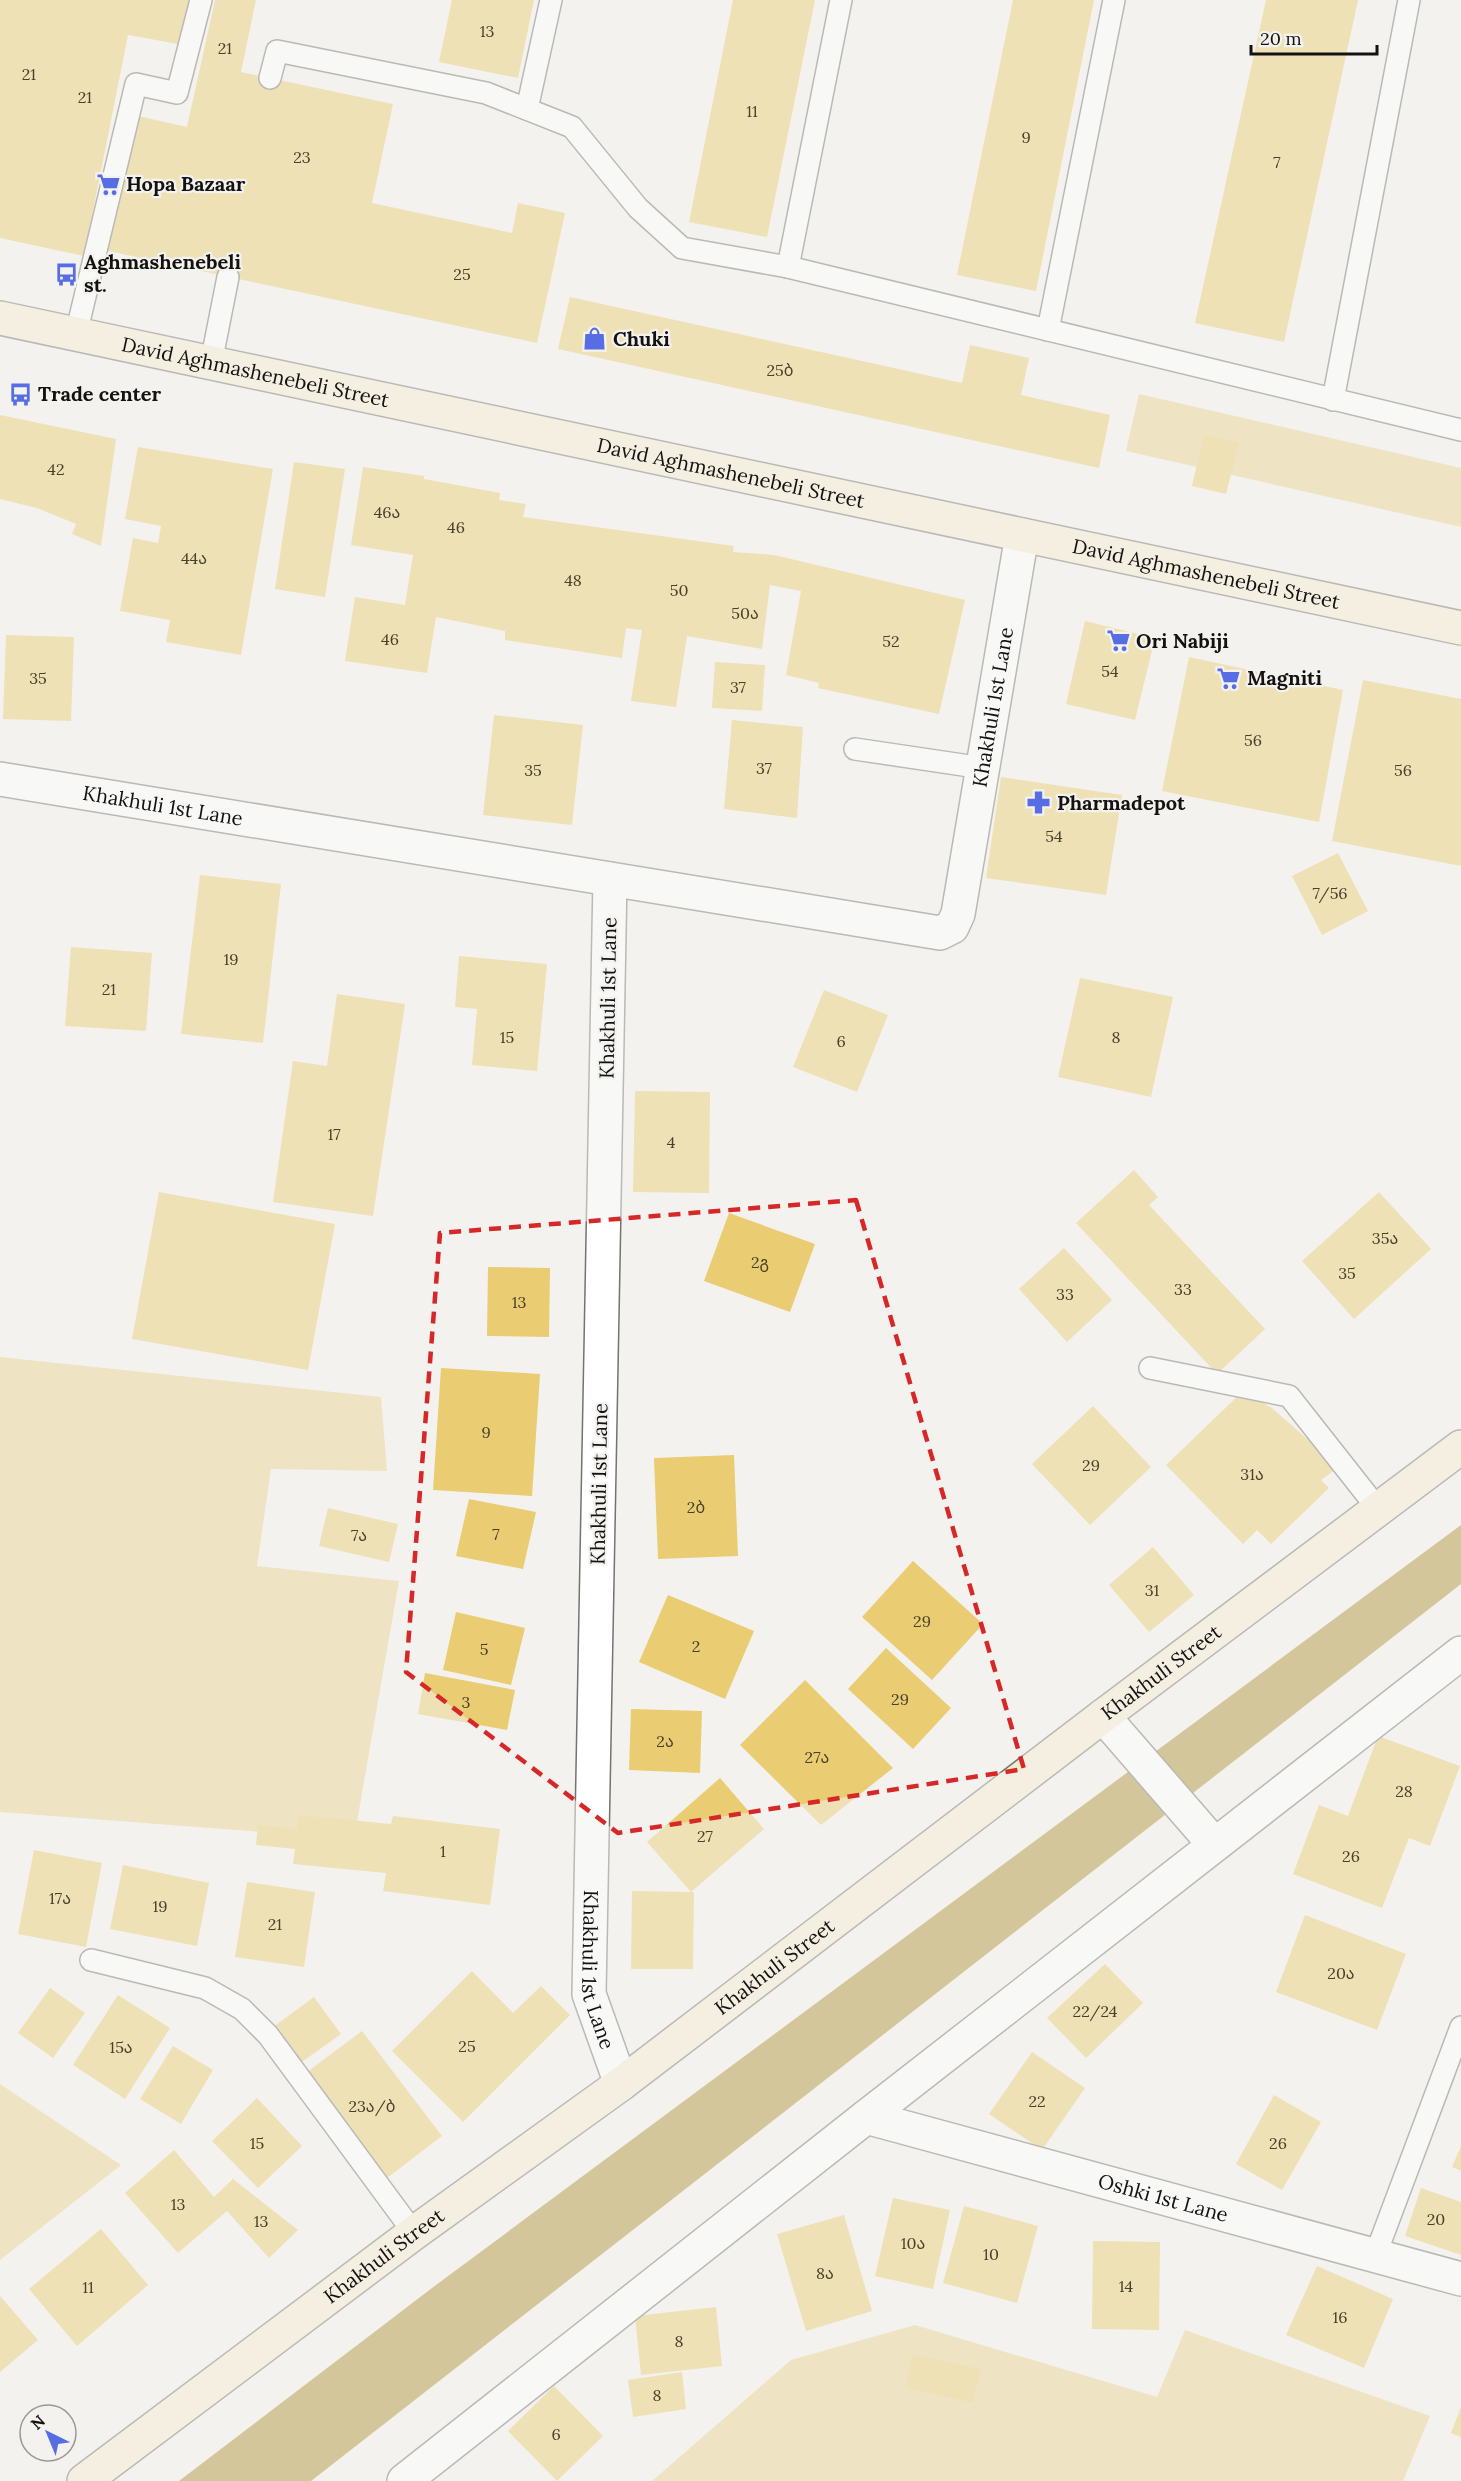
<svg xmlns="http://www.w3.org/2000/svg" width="1461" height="2481" viewBox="0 0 1461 2481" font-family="Lora,'Noto Sans Georgian',serif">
<rect width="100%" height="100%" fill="#f3f2ee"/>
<g fill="#e9d290">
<polygon points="1139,394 1461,468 1461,527 1126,451"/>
<polygon points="0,1357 381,1397 387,1471 271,1469 257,1566 399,1581 354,1839 0,1812"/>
<polygon points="0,2084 121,2165 0,2260"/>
<polygon points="915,2325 1157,2397 1185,2330 1430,2416 1403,2481 652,2481 791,2360"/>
</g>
<polygon fill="#ae9134" points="1461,1525 1461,1584 311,2481 179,2481 436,2285"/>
<g fill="#eacc72">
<polygon points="0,0 198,0 189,46 128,35 84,256 0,238"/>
<polygon points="215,0 256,0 241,72 393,104 372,203 512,233 518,203 565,213 537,343 99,249 129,114 187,127"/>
<polygon points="452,0 534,0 518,78 439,62"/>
<polygon points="733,0 815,0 767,237 689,222"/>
<polygon points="1013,0 1094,0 1036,291 957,275"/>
<polygon points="1266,0 1358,0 1284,342 1195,323"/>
<polygon points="570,297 962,383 970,345 1029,358 1021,395 1110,415 1099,468 558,349"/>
<polygon points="0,415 116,439 101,546 72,534 76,524 37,508 0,499"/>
<polygon points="1204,434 1239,443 1226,494 1192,486"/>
<polygon points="138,447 273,469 241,655 166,642 170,620 120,611 133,538 158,543 161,526 125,519"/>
<polygon points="294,462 345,469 325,597 275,589"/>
<polygon points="363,467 424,476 424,479 500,493 499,500 526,504 523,517 734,546 733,552 774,555 965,600 939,714 818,688 819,683 786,675 801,591 770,585 762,649 687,636 676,707 631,701 642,630 626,628 622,658 505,640 505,631 436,617 427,673 345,661 355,597 405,605 413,555 351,545"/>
<polygon points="1085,621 1155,638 1135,720 1066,704"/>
<polygon points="6,635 74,637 71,721 3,719"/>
<polygon points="1189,657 1343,690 1319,822 1162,791"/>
<polygon points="715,662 765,665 762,711 712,708"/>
<polygon points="1363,680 1461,699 1461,866 1332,841"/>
<polygon points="494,715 583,725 572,825 483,815"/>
<polygon points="732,720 803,727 797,818 724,809"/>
<polygon points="1001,777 1122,795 1106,895 986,878"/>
<polygon points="1338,853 1368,911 1322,935 1292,876"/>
<polygon points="200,875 281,884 263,1043 181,1034"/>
<polygon points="71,947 152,953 146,1031 65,1026"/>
<polygon points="459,956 547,964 537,1071 472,1065 477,1009 455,1007"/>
<polygon points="1080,978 1173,997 1151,1097 1058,1077"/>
<polygon points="824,990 888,1015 857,1092 793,1067"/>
<polygon points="337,994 405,1004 373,1216 273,1202 293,1061 327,1066"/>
<polygon points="635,1091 710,1092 709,1193 633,1192"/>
<polygon points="1134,1170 1158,1197 1149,1205 1265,1329 1217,1374 1076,1223"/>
<polygon points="159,1192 335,1224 308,1370 132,1339"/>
<polygon points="1379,1192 1431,1249 1354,1319 1302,1261"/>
<polygon points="729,1213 815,1244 790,1312 704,1281"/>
<polygon points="1064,1248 1112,1300 1067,1342 1019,1289"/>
<polygon points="488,1267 550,1268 549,1337 487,1336"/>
<polygon points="441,1368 540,1374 532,1496 433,1490"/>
<polygon points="1243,1391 1272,1408 1339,1467 1321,1480 1329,1488 1271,1544 1257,1530 1243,1544 1166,1465"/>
<polygon points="1093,1406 1151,1467 1090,1525 1032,1464"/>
<polygon points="734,1455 738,1556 658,1559 654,1458"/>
<polygon points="469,1499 536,1512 523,1569 456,1556"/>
<polygon points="328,1508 398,1524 389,1562 319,1546"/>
<polygon points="1153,1547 1194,1595 1149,1632 1109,1585"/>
<polygon points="913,1561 983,1624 932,1680 862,1617"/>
<polygon points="668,1595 754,1631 725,1699 639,1662"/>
<polygon points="456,1612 525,1628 511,1685 443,1670"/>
<polygon points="886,1648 951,1708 913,1749 848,1689"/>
<polygon points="425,1673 515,1690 507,1730 418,1714"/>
<polygon points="805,1680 893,1768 821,1825 740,1745"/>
<polygon points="631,1709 702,1711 700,1773 629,1770"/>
<polygon points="1378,1736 1460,1766 1430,1846 1409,1838 1382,1908 1293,1874 1319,1805 1348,1816"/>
<polygon points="720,1778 764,1829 691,1892 694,1892 693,1969 631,1969 632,1891 691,1892 647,1842"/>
<polygon points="298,1815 391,1824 393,1816 500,1829 490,1905 383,1891 386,1873 293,1864 295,1849 256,1845 258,1825 297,1829"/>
<polygon points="34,1850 102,1863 86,1947 18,1934"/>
<polygon points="123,1865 209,1883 197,1946 110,1929"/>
<polygon points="247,1882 315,1892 304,1967 235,1957"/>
<polygon points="1305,1915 1406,1954 1377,2030 1276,1992"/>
<polygon points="1105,1964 1143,2003 1086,2058 1047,2018"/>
<polygon points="472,1971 513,2013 541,1986 570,2015 463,2122 392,2051"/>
<polygon points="50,1988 85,2013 53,2058 18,2033"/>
<polygon points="118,1995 170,2028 125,2099 73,2065"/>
<polygon points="314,1997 341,2034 299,2064 273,2027"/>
<polygon points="362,2031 442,2136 383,2181 303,2075"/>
<polygon points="173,2046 213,2070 181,2124 140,2099"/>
<polygon points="1032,2052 1085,2088 1042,2150 989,2114"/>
<polygon points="1274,2095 1321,2122 1282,2190 1236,2164"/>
<polygon points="257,2098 302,2146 258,2188 212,2141"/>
<polygon points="1461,2146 1461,2171 1452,2167"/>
<polygon points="174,2150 214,2197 233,2179 298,2230 269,2258 227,2211 178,2253 125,2193"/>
<polygon points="1421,2188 1461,2202 1461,2255 1405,2236"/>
<polygon points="893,2198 950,2210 933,2289 875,2276"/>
<polygon points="964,2206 1038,2226 1017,2303 943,2283"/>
<polygon points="844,2215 872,2311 806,2331 777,2234"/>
<polygon points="101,2229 148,2285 77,2346 29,2289"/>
<polygon points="1093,2241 1160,2242 1159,2330 1092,2329"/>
<polygon points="1317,2266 1393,2299 1364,2368 1286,2335"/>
<polygon points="0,2296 38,2340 0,2372"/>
<polygon points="716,2307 722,2366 641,2375 635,2316"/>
<polygon points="913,2354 981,2369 973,2403 905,2387"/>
<polygon points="682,2372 686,2409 633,2417 628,2380"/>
<polygon points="554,2386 603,2436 557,2481 508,2431"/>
<polygon points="1461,2407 1461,2437 1451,2433"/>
</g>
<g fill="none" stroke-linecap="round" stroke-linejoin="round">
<defs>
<g id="lane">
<polyline points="270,78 277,51 486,93 572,127 638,208 682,248 788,267 1461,430"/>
<polyline points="527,109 551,0"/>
<polyline points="788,267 841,0"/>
<polyline points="1048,330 1114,0"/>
<polyline points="76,334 136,84 177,93 201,0"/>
<polyline points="211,363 228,277"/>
<polyline points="1333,400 1409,0"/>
<polyline points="855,749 983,768"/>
<polyline points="1150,1368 1289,1396 1378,1509"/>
<polyline points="91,1960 205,1988 242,2009 268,2035 414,2233"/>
<polyline points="1375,2256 1461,2027"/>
</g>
<g id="street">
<path id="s1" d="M0,779L940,933L952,927L958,914L1022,535"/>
<path id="s2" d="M610,879L589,1994L621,2084"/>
<polyline points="1103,1716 1214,1844"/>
<path id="s3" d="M866,2117L1461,2279"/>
<polyline points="404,2481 866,2117 1461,1653"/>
</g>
<g id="secondary">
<path id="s4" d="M0,318L1461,628"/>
<path id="s5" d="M84,2481L414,2233L621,2084L1103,1716L1461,1447"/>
</g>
</defs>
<use href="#lane" stroke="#747370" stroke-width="24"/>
<use href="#street" stroke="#747370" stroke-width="36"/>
<use href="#secondary" stroke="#747370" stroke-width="36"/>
<use href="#lane" stroke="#fff" stroke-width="21"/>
<use href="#street" stroke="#fff" stroke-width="33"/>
<use href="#secondary" stroke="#f5ecd0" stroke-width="33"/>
</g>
<path d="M0 0H1461V2481H0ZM856,1200L1024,1769L618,1833L406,1672L440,1233Z" fill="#f3f2ee" fill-opacity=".55" fill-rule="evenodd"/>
<path fill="none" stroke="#d62828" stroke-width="4.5" stroke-dasharray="12 8" stroke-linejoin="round" d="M856,1200L1024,1769L618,1833L406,1672L440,1233Z"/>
<defs>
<symbol id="supermarket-bare" viewBox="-9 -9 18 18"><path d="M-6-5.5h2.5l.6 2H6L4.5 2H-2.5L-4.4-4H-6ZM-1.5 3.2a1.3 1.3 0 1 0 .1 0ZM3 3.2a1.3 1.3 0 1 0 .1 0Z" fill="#566de3" stroke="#f3f2ee" stroke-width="2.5" paint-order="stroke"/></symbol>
<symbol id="bus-bare" viewBox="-9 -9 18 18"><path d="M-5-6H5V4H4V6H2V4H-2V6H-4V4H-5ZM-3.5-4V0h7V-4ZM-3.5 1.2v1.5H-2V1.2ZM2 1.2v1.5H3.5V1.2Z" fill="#566de3" stroke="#f3f2ee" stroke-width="2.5" paint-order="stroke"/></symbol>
<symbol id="shop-bare" viewBox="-9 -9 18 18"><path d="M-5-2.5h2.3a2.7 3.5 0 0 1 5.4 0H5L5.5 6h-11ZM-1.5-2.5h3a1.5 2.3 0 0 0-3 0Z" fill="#566de3" stroke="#f3f2ee" stroke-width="2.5" paint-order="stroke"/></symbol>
<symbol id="pharmacy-bare" viewBox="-9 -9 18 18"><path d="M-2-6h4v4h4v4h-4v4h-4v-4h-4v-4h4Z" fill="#566de3" stroke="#f3f2ee" stroke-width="2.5" paint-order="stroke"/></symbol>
</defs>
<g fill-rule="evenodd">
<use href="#supermarket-bare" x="92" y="168" width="33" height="33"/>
<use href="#bus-bare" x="50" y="258" width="33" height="33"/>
<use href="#shop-bare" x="578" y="322" width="33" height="33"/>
<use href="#bus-bare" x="4" y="378" width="33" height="33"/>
<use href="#supermarket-bare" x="1102" y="624" width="33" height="33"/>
<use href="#supermarket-bare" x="1212" y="662" width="33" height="33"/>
<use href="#pharmacy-bare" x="1022" y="786" width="33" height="33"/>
</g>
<g text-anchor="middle" stroke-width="4.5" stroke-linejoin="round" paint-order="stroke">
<g font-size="16" fill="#494029">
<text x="487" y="37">13</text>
<text x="225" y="54">21</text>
<text x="29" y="80">21</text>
<text x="85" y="103">21</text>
<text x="752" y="117">11</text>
<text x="1026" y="143">9</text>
<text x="302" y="163">23</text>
<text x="1277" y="168">7</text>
<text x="462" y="280">25</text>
<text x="780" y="376">25ბ</text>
<text x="56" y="475">42</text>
<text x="387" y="518">46ა</text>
<text x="456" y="533">46</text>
<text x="194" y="564">44ა</text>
<text x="573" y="586">48</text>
<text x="679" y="596">50</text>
<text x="745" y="619">50ა</text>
<text x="390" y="645">46</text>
<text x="891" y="647">52</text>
<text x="1110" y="677">54</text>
<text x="38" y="684">35</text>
<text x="738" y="693">37</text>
<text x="1253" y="746">56</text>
<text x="764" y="774">37</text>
<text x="533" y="776">35</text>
<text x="1403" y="776">56</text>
<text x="1054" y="842">54</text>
<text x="1330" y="899">7/56</text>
<text x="231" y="965">19</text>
<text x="109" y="995">21</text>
<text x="507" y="1043">15</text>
<text x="1116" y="1043">8</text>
<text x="841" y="1047">6</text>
<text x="334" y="1140">17</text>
<text x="671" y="1148">4</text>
<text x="1385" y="1244">35ა</text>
<text x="760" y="1268">2გ</text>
<text x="1347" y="1279">35</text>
<text x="1183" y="1295">33</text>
<text x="1065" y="1300">33</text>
<text x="519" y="1308">13</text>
<text x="486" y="1438">9</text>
<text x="1091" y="1471">29</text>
<text x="1252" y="1480">31ა</text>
<text x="696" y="1513">2ბ</text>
<text x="496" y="1540">7</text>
<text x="359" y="1541">7ა</text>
<text x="1152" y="1596">31</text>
<text x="922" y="1627">29</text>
<text x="696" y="1652">2</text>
<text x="484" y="1655">5</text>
<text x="900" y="1705">29</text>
<text x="466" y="1708">3</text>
<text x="665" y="1747">2ა</text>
<text x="817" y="1763">27ა</text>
<text x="1404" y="1797">28</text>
<text x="705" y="1842">27</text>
<text x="443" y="1857">1</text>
<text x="1351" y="1862">26</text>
<text x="60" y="1904">17ა</text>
<text x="160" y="1912">19</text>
<text x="275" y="1930">21</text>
<text x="1341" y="1979">20ა</text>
<text x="1095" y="2017">22/24</text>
<text x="467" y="2052">25</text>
<text x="121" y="2053">15ა</text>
<text x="1037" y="2107">22</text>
<text x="372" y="2112">23ა/ბ</text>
<text x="257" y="2149">15</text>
<text x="1278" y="2149">26</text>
<text x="178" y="2210">13</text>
<text x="1436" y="2225">20</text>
<text x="261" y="2227">13</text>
<text x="913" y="2249">10ა</text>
<text x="991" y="2260">10</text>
<text x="825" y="2279">8ა</text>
<text x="1126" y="2292">14</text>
<text x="88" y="2293">11</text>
<text x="1340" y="2323">16</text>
<text x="679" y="2347">8</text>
<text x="657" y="2401">8</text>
<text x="556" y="2440">6</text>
</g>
<g font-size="20" font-weight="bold" fill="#131211" stroke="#f3f2ee" text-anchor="start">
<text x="126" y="191">Hopa Bazaar</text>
<text x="84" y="269">Aghmashenebeli<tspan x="84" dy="23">st.</tspan></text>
<text x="613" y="346">Chuki</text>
<text x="38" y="401">Trade center</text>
<text x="1136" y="648">Ori Nabiji</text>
<text x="1247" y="685">Magniti</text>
<text x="1057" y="810">Pharmadepot</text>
</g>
<g font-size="20" fill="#131211" stroke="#f3f2ee">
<text dy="7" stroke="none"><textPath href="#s4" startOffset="261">David Aghmashenebeli Street</textPath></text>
<text dy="7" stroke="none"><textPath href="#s4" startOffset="747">David Aghmashenebeli Street</textPath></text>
<text dy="7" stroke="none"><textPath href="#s4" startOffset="1233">David Aghmashenebeli Street</textPath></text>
<text dy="7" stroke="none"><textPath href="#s1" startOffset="1190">Khakhuli 1st Lane</textPath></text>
<text dy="7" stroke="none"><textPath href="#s1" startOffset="165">Khakhuli 1st Lane</textPath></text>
<text transform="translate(608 998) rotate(-89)" y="7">Khakhuli 1st Lane</text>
<text transform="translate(599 1484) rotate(-89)" y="7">Khakhuli 1st Lane</text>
<text dy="7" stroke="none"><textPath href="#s5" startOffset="1347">Khakhuli Street</textPath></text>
<text dy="7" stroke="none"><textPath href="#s5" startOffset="861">Khakhuli Street</textPath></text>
<text dy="7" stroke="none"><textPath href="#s2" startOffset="1092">Khakhuli 1st Lane</textPath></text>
<text dy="7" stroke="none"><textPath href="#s3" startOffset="308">Oshki 1st Lane</textPath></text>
<text dy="7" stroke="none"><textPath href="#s5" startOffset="375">Khakhuli Street</textPath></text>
</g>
</g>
<g transform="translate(48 2433) rotate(317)"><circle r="28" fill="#f3f2ee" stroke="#999896" stroke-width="1.5"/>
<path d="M0-4.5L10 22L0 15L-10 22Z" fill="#566de3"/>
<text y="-9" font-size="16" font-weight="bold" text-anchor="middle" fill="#131211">N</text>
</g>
<path d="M1251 45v9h126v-9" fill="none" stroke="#131211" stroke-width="3"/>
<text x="1260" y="45" font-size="18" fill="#131211" stroke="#f3f2ee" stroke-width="4.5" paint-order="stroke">20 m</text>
</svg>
